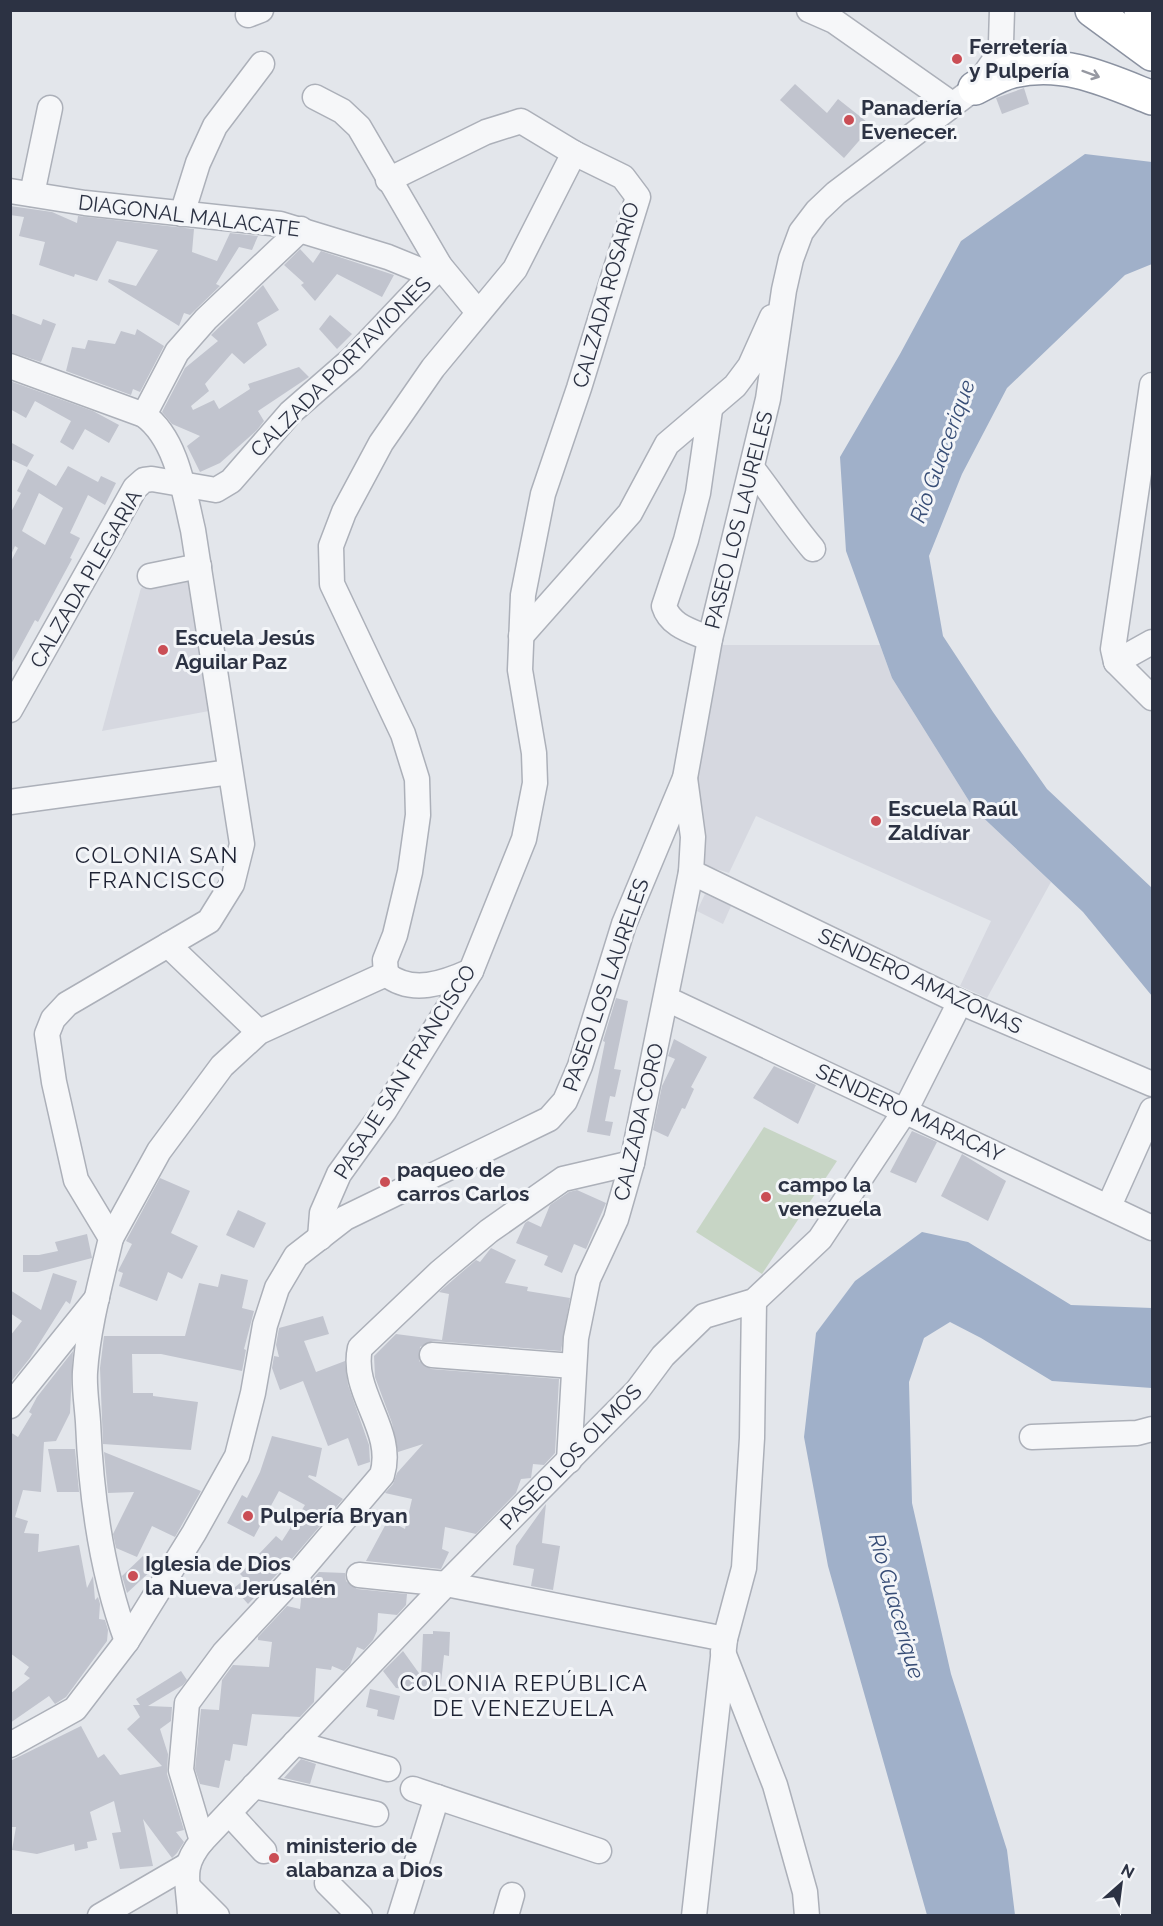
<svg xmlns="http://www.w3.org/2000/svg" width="1163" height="1926" viewBox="0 0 1163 1926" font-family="Raleway,sans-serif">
<rect width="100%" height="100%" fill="#e3e6eb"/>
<g fill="#d6d8e0">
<polygon points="193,576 209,711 102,731 141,588"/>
<polygon points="719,645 880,645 892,678 974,809 1051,882 987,998 960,986 991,921 756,816 729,873 697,863 696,775"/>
<polygon points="705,894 731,906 723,924 697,911"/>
</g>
<polygon fill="#c7d5c5" points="764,1127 837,1161 762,1274 696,1232"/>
<g fill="#a0b0c9">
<polygon points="1085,154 1152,162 1152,264 1125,275 1007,388 962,474 929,556 943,636 993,712 1047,789 1152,888 1152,996 1083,912 974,809 892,678 846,551 840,457 900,354 961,241"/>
<polygon points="922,1232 968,1242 1071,1305 1152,1308 1152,1388 1052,1381 981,1338 950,1322 924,1338 909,1382 912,1503 951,1674 1007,1850 1015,1915 927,1915 828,1566 804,1437 816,1333 855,1281"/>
</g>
<g fill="#c1c4ce" fill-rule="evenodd">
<polygon points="795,84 827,113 838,99 872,126 844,158 780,100"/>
<polygon points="1024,88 1029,104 1002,114 996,98"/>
<polygon points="10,206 52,212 77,223 78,216 194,229 192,252 217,261 230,233 258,236 252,250 239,247 216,284 220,286 190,315 184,313 179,326 108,282 109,279 136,286 158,250 117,241 97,281 75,274 74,277 39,265 45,242 19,236 24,217 10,215"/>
<polygon points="300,249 313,263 321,251 394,275 382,297 337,274 315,301 301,285 304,283 284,265"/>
<polygon points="263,285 279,310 257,323 267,345 244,364 232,353 205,384 209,391 191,406 193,410 214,400 219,409 250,389 248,384 299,367 309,377 258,411 264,421 257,430 220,463 200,472 187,446 200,436 172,424 162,412 185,368 218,341 211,335"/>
<polygon points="10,313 41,325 43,319 56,324 41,362 10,352"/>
<polygon points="330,315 352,334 337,349 319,329"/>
<polygon points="137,329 164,346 140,392 133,389 131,395 66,371 72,347 85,349 88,340 115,344 121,331 135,335"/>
<polygon points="10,381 93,411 119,425 109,443 85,429 73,450 60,442 71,421 35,401 26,418 10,409"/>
<polygon points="10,442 34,455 27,467 10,459"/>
<path d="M68,466L98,482L101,476L116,483L105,505L88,495L70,533L80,538L70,558L72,559L38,622L35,620L10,666V563L18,548L15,546L10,557V514L21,493L17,491L28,469L56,486ZM39,493L63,508L45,545L22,531Z"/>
<polygon points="616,998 628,1001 614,1069 621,1070 615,1097 610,1096 605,1121 613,1122 610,1136 587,1132 605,1042 603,1041"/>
<polygon points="674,1039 707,1057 691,1087 694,1089 685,1109 682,1108 668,1137 653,1130 662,1086 675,1059 668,1056"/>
<polygon points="774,1066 816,1085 798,1124 753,1098"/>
<polygon points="912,1131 937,1142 916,1183 890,1172"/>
<polygon points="962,1154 1006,1181 988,1221 941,1196"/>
<polygon points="160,1178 190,1191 171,1233 198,1246 182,1279 168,1272 157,1301 119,1286 123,1273 118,1271 132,1244 126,1241"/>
<polygon points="577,1190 606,1203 586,1249 574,1244 562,1273 544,1265 548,1256 516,1243 525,1223 528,1221 541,1227 550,1205 569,1192"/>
<polygon points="238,1210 266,1223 254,1248 226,1235"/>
<polygon points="87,1234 92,1258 38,1272 23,1272 23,1255 39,1255 58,1251 55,1242"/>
<polygon points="491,1248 516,1260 505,1283 528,1287 527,1291 570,1298 561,1351 433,1341 420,1347 419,1361 431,1369 559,1379 555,1453 544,1465 533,1464 531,1478 521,1479 516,1493 476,1534 445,1527 442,1549 449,1552 441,1569 366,1561 388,1520 405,1529 412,1499 385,1493 393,1484 397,1473 423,1444 398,1452 392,1423 375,1377 374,1356 396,1334 442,1340 449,1294 439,1292 476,1260 480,1262"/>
<polygon points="53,1273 77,1281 70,1304 66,1301 30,1358 10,1383 10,1336 22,1321 10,1313 10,1290 41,1310"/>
<polygon points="221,1274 248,1280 242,1308 254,1311 244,1349 246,1350 242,1371 161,1354 132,1354 133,1393 153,1393 153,1396 198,1402 191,1450 103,1444 100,1368 104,1336 185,1336 199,1283 218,1287"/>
<polygon points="323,1316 329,1334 304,1341 316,1372 345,1361 348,1385 369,1445 370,1462 358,1466 348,1438 328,1446 303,1381 280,1390 272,1368 274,1356 279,1357 276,1345 279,1328"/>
<polygon points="73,1351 70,1413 56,1441 44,1442 41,1492 23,1490 15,1517 28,1521 24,1533 39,1534 38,1552 79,1545 87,1588 93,1576 95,1600 98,1597 100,1604 99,1619 105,1620 108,1630 107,1641 66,1697 55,1704 49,1696 10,1723 10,1694 30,1678 24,1674 29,1667 10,1653 10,1432 18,1437 32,1414 29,1412 37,1397"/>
<polygon points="272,1436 322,1448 316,1477 309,1475 308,1477 343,1499 291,1560 248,1604 234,1588 245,1579 240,1574 276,1536 282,1541 305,1505 279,1491 254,1537 227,1523 242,1495 247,1498 260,1472"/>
<polygon points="48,1449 75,1449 79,1492 57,1492"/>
<polygon points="104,1452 201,1491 175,1537 152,1526 137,1557 116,1548 113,1534 134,1492 108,1493"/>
<polygon points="546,1504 542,1543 560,1546 553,1590 531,1586 534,1569 513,1565 516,1546"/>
<polygon points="143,1556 154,1568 127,1593 122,1576"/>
<polygon points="319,1572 345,1573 346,1581 357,1589 407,1594 406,1605 397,1615 378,1613 377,1631 373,1640 364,1650 357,1647 350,1665 344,1671 332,1666 331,1670 316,1668 314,1702 300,1717 252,1714 247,1746 233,1744 230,1761 225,1760 219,1788 200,1784 195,1769 201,1709 219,1710 222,1680 233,1665 269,1667 272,1642 258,1640 258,1637 287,1606 300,1609 302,1590"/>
<polygon points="433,1631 450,1632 449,1656 444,1655 440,1692 396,1688 383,1671 403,1651 421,1676 423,1634 433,1634"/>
<polygon points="181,1671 187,1680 183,1685 148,1706 172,1707 171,1721 160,1729 168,1754 167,1774 184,1830 176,1832 184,1842 177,1853 172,1858 143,1819 153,1866 120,1869 112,1833 121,1832 114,1801 90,1812 97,1840 87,1842 88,1848 75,1851 74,1844 37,1854 12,1850 16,1827 10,1827 10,1761 81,1726 98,1758 104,1754 120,1775 162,1766 127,1729 140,1717 133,1705 140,1705 136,1699"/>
<polygon points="370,1689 400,1696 394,1720 377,1716 378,1710 366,1707"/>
<polygon points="301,1759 316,1764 310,1784 284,1778"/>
</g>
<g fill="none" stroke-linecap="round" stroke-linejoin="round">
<defs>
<g id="minor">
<polyline points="809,10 834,21 952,104"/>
<polyline points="248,15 261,10"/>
<polyline points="315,97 342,111 359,127 440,266 478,312"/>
<polyline points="10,191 85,203 280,224 388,257 432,275"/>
<polyline points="32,194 50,108"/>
<polyline points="182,214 198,163 215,126 262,64"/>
<path d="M10,366L144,415C177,439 184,492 193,530L242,844L232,884L209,921L67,1004L53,1019L47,1034L54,1082L76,1180L111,1238C101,1281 88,1327 85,1372C84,1388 87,1406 88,1422C91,1496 101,1571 127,1641"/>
<polyline points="1152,385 1113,649 1116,662 1152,698"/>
<path d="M710,410L698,493L686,540L664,606C670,626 692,631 710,639"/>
<polyline points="144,415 177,352 206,319 301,229"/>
<path d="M752,468C773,495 791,523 813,549"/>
<polyline points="150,576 199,566"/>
<polyline points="521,636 630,513 667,444 735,386 750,366 772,317"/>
<polyline points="1116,662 1152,642"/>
<polyline points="10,710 135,488 144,480 152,479 216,490 231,481 290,413 352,359 440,266"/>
<polyline points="10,802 230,772"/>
<polyline points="691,872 960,1002 1152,1084"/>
<polyline points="168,945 259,1032"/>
<polyline points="386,974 385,960 395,935 410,872 418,815 417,779 403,734 332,584 331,546 344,512 381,443 433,368 515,269 574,153"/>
<path d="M386,974C412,995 444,983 471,971"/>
<polyline points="667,999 1152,1228"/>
<polyline points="1109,1206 1152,1110"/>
<polyline points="111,1238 159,1151 222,1066 259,1032 386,974"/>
<polyline points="320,1238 322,1213 339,1174 385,1110 471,971 524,839 535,783 534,753 520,670 523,595 543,494 579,388 638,197 623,177 574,153 521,121 486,132 388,180"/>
<polyline points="432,1355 573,1366"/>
<polyline points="10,1406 97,1298"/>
<polyline points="1032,1437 1137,1433 1152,1429"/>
<polyline points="569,1461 576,1338 588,1279 616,1219 632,1163 691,872 693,837 685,778"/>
<polyline points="359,1575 446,1584 725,1639"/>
<polyline points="723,1652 775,1785 805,1892 807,1916"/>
<polyline points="295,1743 388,1769"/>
<polyline points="10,1745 75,1709 127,1641 194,1533 237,1456 253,1393 265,1325 277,1288 296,1256 345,1218 549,1119 565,1101 580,1066 624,924 685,778 710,639 768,399 784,290 791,259 801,232 817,211 836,193 975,88 994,61 1001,43 1002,10"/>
<polyline points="254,1786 376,1814"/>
<polyline points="413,1789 599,1851"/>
<polyline points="229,1813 264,1851"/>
<path d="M202,1841L181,1770L187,1703L224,1653L302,1569L382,1475C396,1430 350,1393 360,1348L440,1272L489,1231L563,1179L632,1163"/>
<polyline points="327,1883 360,1916"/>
<polyline points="189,1888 217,1916"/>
<polyline points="100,1916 186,1866"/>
<path d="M190,1916C189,1881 179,1869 202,1841L446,1584L637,1391L663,1356L704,1316L754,1301L820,1239L905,1111L960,1002"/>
<polyline points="400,1916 437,1797"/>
<polyline points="506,1916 512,1895"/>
<polyline points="694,1916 725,1639 744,1568 752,1438 754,1301"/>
</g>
<g id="highway">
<polyline points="1092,10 1152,54"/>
<polyline points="1141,10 1152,18"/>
<path d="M975,88C987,82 1000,74 1013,71C1064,59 1107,80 1152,98"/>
</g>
</defs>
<use href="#minor" stroke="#acb0b9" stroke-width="27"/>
<use href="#highway" stroke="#8b92a1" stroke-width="36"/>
<use href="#minor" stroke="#f6f7f9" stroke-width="24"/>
<use href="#highway" stroke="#fff" stroke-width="33"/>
</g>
<defs><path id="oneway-shaft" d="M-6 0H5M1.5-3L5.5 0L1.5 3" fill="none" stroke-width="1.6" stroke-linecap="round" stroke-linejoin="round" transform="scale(1.5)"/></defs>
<use stroke="#9698a1" href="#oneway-shaft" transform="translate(1091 74) rotate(20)"/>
<g fill="#ca4e55" stroke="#f3f5f8" stroke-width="2">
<circle cx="957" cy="59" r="6"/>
<circle cx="849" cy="120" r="6"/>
<circle cx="163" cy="650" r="6"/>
<circle cx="876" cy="821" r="6"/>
<circle cx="385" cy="1182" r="6"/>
<circle cx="766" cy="1197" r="6"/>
<circle cx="248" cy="1516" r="6"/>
<circle cx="133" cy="1576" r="6"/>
<circle cx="274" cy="1858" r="6"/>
</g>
<g text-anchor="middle" stroke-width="6" stroke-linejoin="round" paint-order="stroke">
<g font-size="21" font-weight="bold" fill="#2c3243" stroke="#f3f5f8" text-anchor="start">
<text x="969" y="54">Ferretería<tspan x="969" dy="24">y Pulpería</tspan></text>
<text x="861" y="115">Panadería<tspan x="861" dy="24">Evenecer.</tspan></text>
<text x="175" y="645">Escuela Jesús<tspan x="175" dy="24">Aguilar Paz</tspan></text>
<text x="888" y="816">Escuela Raúl<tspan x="888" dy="24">Zaldívar</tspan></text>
<text x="397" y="1177">paqueo de<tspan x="397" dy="24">carros Carlos</tspan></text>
<text x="778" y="1192">campo la<tspan x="778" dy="24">venezuela</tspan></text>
<text x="260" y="1523">Pulpería Bryan</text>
<text x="145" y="1571">Iglesia de Dios<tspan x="145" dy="24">la Nueva Jerusalén</tspan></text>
<text x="286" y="1853">ministerio de<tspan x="286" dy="24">alabanza a Dios</tspan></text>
</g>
<g font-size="21" fill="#2c3243" stroke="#f3f5f8">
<text transform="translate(189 216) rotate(7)" y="7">DIAGONAL MALACATE</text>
<text transform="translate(606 295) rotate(-74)" y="7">CALZADA ROSARIO</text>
<text transform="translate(341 367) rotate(-45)" y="7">CALZADA PORTAVIONES</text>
<text transform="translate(739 520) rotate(-76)" y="7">PASEO LOS LAURELES</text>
<text transform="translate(86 579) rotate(-60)" y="7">CALZADA PLEGARIA</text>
<text transform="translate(920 981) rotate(25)" y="7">SENDERO AMAZONAS</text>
<text transform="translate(606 985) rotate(-71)" y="7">PASEO LOS LAURELES</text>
<text transform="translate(405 1072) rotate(-58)" y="7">PASAJE SAN FRANCISCO</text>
<text transform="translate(910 1113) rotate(25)" y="7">SENDERO MARACAY</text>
<text transform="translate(639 1122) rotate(-77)" y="7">CALZADA CORO</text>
<text transform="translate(571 1457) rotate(-46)" y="7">PASEO LOS OLMOS</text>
</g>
<g font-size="22" font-style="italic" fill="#374d76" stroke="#f3f5f8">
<text transform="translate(942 451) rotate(-70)" y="8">Río Guacerique</text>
<text transform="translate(897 1606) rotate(74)" y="8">Río Guacerique</text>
</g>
<g font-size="22" letter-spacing="1.5" fill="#1e2334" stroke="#f3f5f8">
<text x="157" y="863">COLONIA SAN<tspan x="157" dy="25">FRANCISCO</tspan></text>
<text x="524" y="1691">COLONIA REPÚBLICA<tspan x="524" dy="25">DE VENEZUELA</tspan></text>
</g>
</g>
<rect width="1163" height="1926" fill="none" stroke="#2c3243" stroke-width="24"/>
<g transform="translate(1121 1884) rotate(28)" stroke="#f3f5f8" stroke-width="4.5" paint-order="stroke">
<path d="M0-4.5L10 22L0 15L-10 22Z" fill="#2c3243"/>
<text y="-9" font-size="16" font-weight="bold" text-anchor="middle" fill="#2c3243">N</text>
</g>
</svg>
